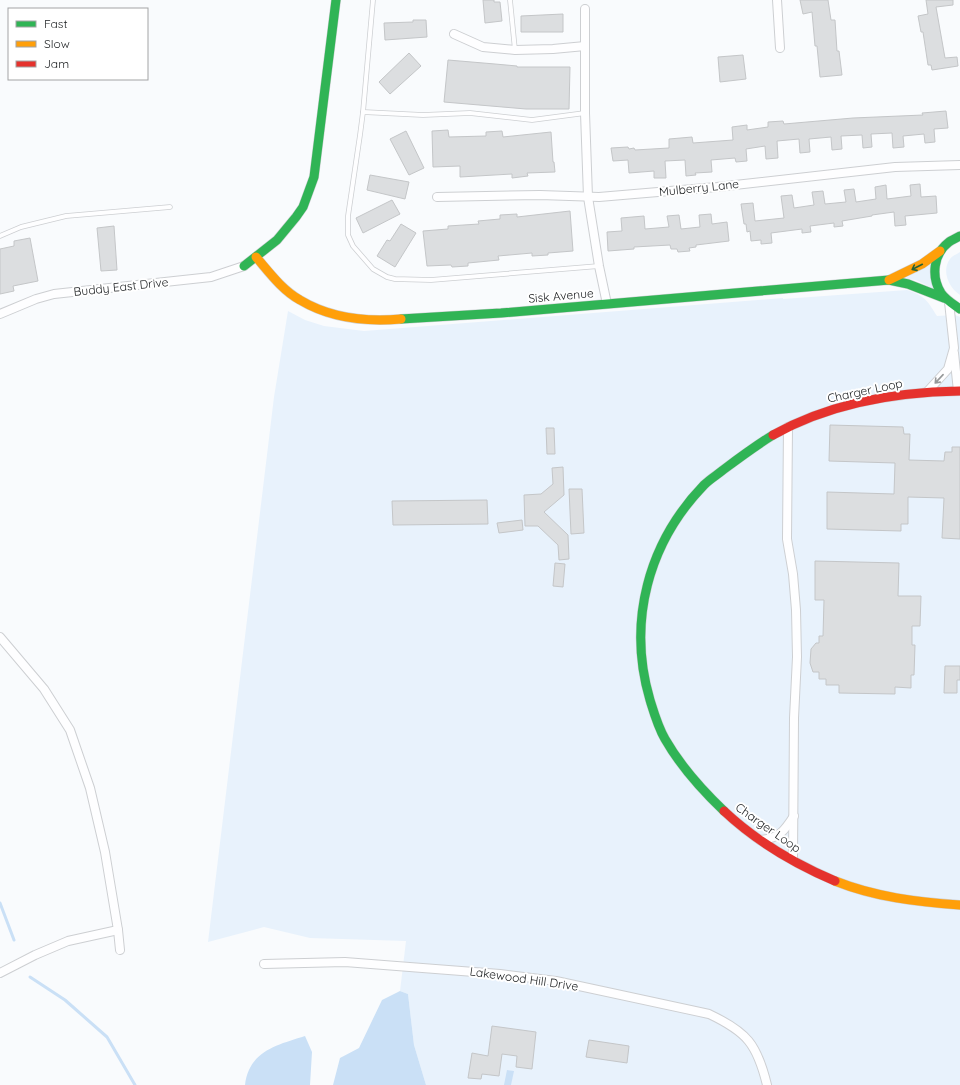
<svg xmlns="http://www.w3.org/2000/svg" width="960" height="1085" viewBox="0 0 960 1085" font-family="Quicksand,sans-serif">
<rect width="100%" height="100%" fill="#f9fbfd"/>
<g fill="#e8f2fc">
<path d="M960,252V295C949,288 941,271 950,259C952,256 957,254 960,252Z"/>
<polygon points="935,258 934,289 916,280 905,279"/>
<path d="M907,290C925,296 927,300 937,316L955,315L960,317V1085H426L414,1045L408,994L400,991L406,941L310,938L264,927L208,942L274,397L288,311L305,320L324,326L364,331L783,298V299Z"/>
</g>
<g fill="#cae0f6">
<polygon points="400,991 408,994 414,1045 426,1085 333,1085 340,1058 359,1048 382,1000"/>
<path d="M305,1036L312,1052L310,1085H245C249,1051 277,1045 305,1036Z"/>
<polygon points="507,1070 514,1071 511,1085 504,1085"/>
</g>
<g fill="none" stroke-linecap="round" stroke-linejoin="round">
<g stroke="#cae0f6" stroke-width="3">
<polyline points="0,903 14,940"/>
<polyline points="30,977 65,1000 107,1037 135,1085"/>
</g>
</g>
<g fill="#dcdee0" stroke="#c4c6c8">
<polygon points="483,0 494,0 494,2 500,2 502,21 485,23"/>
<polygon points="800,0 828,0 831,20 835,20 837,51 839,51 842,75 820,77 817,46 815,46 812,12 803,14"/>
<polygon points="926,0 953,0 953,5 936,7 945,58 957,57 958,66 932,70 931,65 928,65 923,32 921,32 918,16 928,14"/>
<polygon points="563,14 563,32 521,32 521,16"/>
<polygon points="413,20 426,20 427,37 385,40 384,23 413,22"/>
<polygon points="409,53 421,66 390,94 379,82"/>
<polygon points="743,55 746,79 720,82 718,57"/>
<polygon points="448,60 495,64 517,66 517,67 570,67 569,109 526,109 444,102"/>
<polygon points="946,111 948,128 934,129 935,142 925,143 924,134 903,136 904,147 893,148 892,133 871,134 872,147 863,148 862,135 841,136 842,149 832,150 831,137 809,139 810,152 800,153 799,139 777,141 778,158 766,159 765,146 746,149 747,161 736,162 735,158 711,160 712,172 695,173 696,175 686,176 685,160 665,161 666,178 654,178 654,171 629,173 628,160 613,161 611,148 628,147 629,149 634,148 635,150 669,148 669,139 692,137 693,143 733,140 732,127 747,125 747,130 768,127 768,122 783,121 784,124 853,118 923,115 922,113"/>
<polygon points="448,130 449,137 486,136 486,132 502,131 503,137 551,132 553,162 554,162 555,172 527,173 528,176 512,178 512,174 460,177 460,166 433,167 432,131"/>
<polygon points="406,131 424,168 409,175 390,139"/>
<polygon points="370,175 409,182 405,199 367,190"/>
<polygon points="920,184 921,197 936,196 937,213 905,216 906,225 895,226 894,212 872,215 872,216 842,221 843,226 834,227 834,223 810,226 811,232 802,233 802,229 771,233 772,243 761,244 761,240 751,241 750,231 747,232 746,224 744,224 741,204 753,203 755,221 784,218 781,196 792,195 794,208 814,205 812,192 823,191 825,204 846,202 844,190 854,189 856,202 876,199 875,187 886,185 887,199 911,196 910,185"/>
<polygon points="392,200 400,214 363,233 356,218"/>
<polygon points="570,211 573,251 548,253 548,255 532,256 532,253 498,256 499,260 468,263 468,266 452,267 451,265 427,266 423,231 448,229 448,226 479,224 478,221 500,219 500,215 517,214 517,217"/>
<polygon points="711,214 712,224 727,222 729,241 696,245 696,247 689,248 690,251 678,252 677,249 671,249 670,245 634,247 634,249 608,251 607,232 622,231 621,218 644,216 645,229 669,227 667,216 679,215 681,229 700,227 699,215"/>
<polygon points="401,224 416,233 395,267 377,256 387,240 390,241"/>
<polygon points="114,226 117,270 101,271 97,228"/>
<polygon points="30,238 38,281 13,286 14,291 0,294 0,249 14,246 14,241"/>
<polygon points="830,425 903,427 904,434 910,434 909,460 944,461 945,452 952,452 952,447 960,447 960,539 942,538 944,498 908,497 908,524 901,524 901,531 827,529 827,492 894,494 895,463 829,461"/>
<polygon points="546,428 554,428 555,454 547,454"/>
<polygon points="563,467 564,495 544,512 568,535 569,559 559,560 558,545 538,526 525,526 524,495 541,494 553,484 552,468"/>
<polygon points="569,489 582,489 584,533 571,534"/>
<polygon points="487,500 488,524 393,525 392,501"/>
<polygon points="522,520 523,530 499,533 497,523"/>
<polygon points="815,561 899,563 898,596 921,596 920,626 912,626 912,645 915,645 914,675 911,675 911,688 895,687 895,694 839,693 839,685 826,685 826,679 819,679 819,672 813,672 810,663 811,649 816,643 819,643 819,636 823,636 824,600 815,600"/>
<polygon points="555,563 565,564 563,587 553,586"/>
<polygon points="945,666 960,666 960,680 957,680 957,693 944,693"/>
<polygon points="492,1026 536,1032 532,1069 516,1067 517,1056 502,1054 499,1076 482,1074 481,1079 468,1078 472,1053 488,1056"/>
<polygon points="589,1040 629,1046 627,1063 586,1057"/>
</g>
<g fill="none" stroke-linecap="round" stroke-linejoin="round">
<defs>
<g id="lane">
<polyline points="510,0 515,50"/>
<polyline points="363,112 373,0"/>
<polyline points="585,113 532,120 470,113 423,115 363,112 360,135 348,216 348,235 353,246 373,269 387,277 395,279 431,280 599,266"/>
<polyline points="0,236 21,227 66,216 170,207"/>
</g>
<g id="street">
<polyline points="777,0 780,48"/>
<polyline points="585,9 585,113 588,197 599,266 607,304"/>
<polyline points="454,34 483,47 515,50 553,49 585,46"/>
<polyline points="437,197 540,195 599,197 717,187 895,167 960,165"/>
<polyline points="0,314 36,299 54,294 211,277 244,266"/>
<polyline points="954,353 958,391"/>
<polyline points="927,392 948,369 954,348 949,302"/>
<polyline points="788,427 787,539 793,574 796,610 797,657 794,718 793,860"/>
<polyline points="0,637 44,689 70,730 90,788 105,852 118,930 120,950"/>
<path d="M760,840C779,839 785,830 794,816"/>
<path d="M264,964L345,962L500,974L556,981L709,1014C747,1032 757,1044 767,1085"/>
<polyline points="0,973 35,955 68,941 118,930"/>
</g>
<g id="fast">
<path d="M960,236C956,238 952,240 949,242C933,254 931,277 941,293C946,300 953,304 960,309"/>
<polyline points="244,266 277,240 296,217 303,207 314,177 336,0"/>
<polyline points="401,319 501,313 889,280 908,284 944,298"/>
<path d="M724,811C702,790 681,767 665,739C658,727 654,713 650,700C627,622 648,543 704,485C710,479 717,475 723,470C739,458 755,446 773,435"/>
</g>
<g id="slow">
<path d="M256,257C269,272 282,290 300,300C330,318 367,322 401,319"/>
<polyline points="889,280 922,264 940,251"/>
<path d="M835,881C875,897 917,902 960,905"/>
</g>
<g id="jam">
<path d="M773,435C830,403 895,392 960,391"/>
<path d="M724,811C756,841 795,864 835,881"/>
</g>
</defs>
<use href="#lane" stroke="#cdcfd2" stroke-width="5.5"/>
<use href="#street" stroke="#cdcfd2" stroke-width="10"/>
<use href="#fast" stroke="#cdcfd2" stroke-width="10"/>
<use href="#slow" stroke="#cdcfd2" stroke-width="10"/>
<use href="#jam" stroke="#cdcfd2" stroke-width="10"/>
<use href="#lane" stroke="#fefeff" stroke-width="4"/>
<use href="#street" stroke="#fefeff" stroke-width="8"/>
<use href="#fast" stroke="#30b455" stroke-width="9"/>
<use href="#slow" stroke="#ff9f0a" stroke-width="9"/>
<use href="#jam" stroke="#e5322d" stroke-width="9"/>
</g>
<defs><path id="oneway-shaft" d="M-6 0H5M1.5-3L5.5 0L1.5 3" fill="none" stroke-width="1.6" stroke-linecap="round" stroke-linejoin="round"/></defs>
<use stroke="#236036" href="#oneway-shaft" transform="translate(917 267) rotate(153)"/>
<use stroke="#969899" href="#oneway-shaft" transform="translate(939 379) rotate(133)"/>
<g text-anchor="middle" stroke-width="4" stroke-linejoin="round" paint-order="stroke">
<g font-size="12" fill="#181b1d" stroke="#fff">
<text transform="translate(699 188) rotate(-6)" y="4">Mulberry Lane</text>
<text transform="translate(121 287) rotate(-6)" y="4">Buddy East Drive</text>
<text transform="translate(561 296) rotate(-5)" y="4">Sisk Avenue</text>
<text transform="translate(865 391) rotate(-12)" y="4">Charger Loop</text>
<text transform="translate(768 828) rotate(35)" y="4">Charger Loop</text>
<text transform="translate(524 979) rotate(8)" y="4">Lakewood Hill Drive</text>
</g>
</g>
<rect x="8" y="8" width="140" height="72" fill="#ffffff" stroke="#a3a4a5"/>
<rect x="16" y="21" width="20" height="6" fill="#30b455" stroke="#a3a4a5"/>
<text x="44" y="28" font-size="12" fill="#181b1d">Fast</text>
<rect x="16" y="41" width="20" height="6" fill="#ff9f0a" stroke="#a3a4a5"/>
<text x="44" y="48" font-size="12" fill="#181b1d">Slow</text>
<rect x="16" y="61" width="20" height="6" fill="#e5322d" stroke="#a3a4a5"/>
<text x="44" y="68" font-size="12" fill="#181b1d">Jam</text>
</svg>
